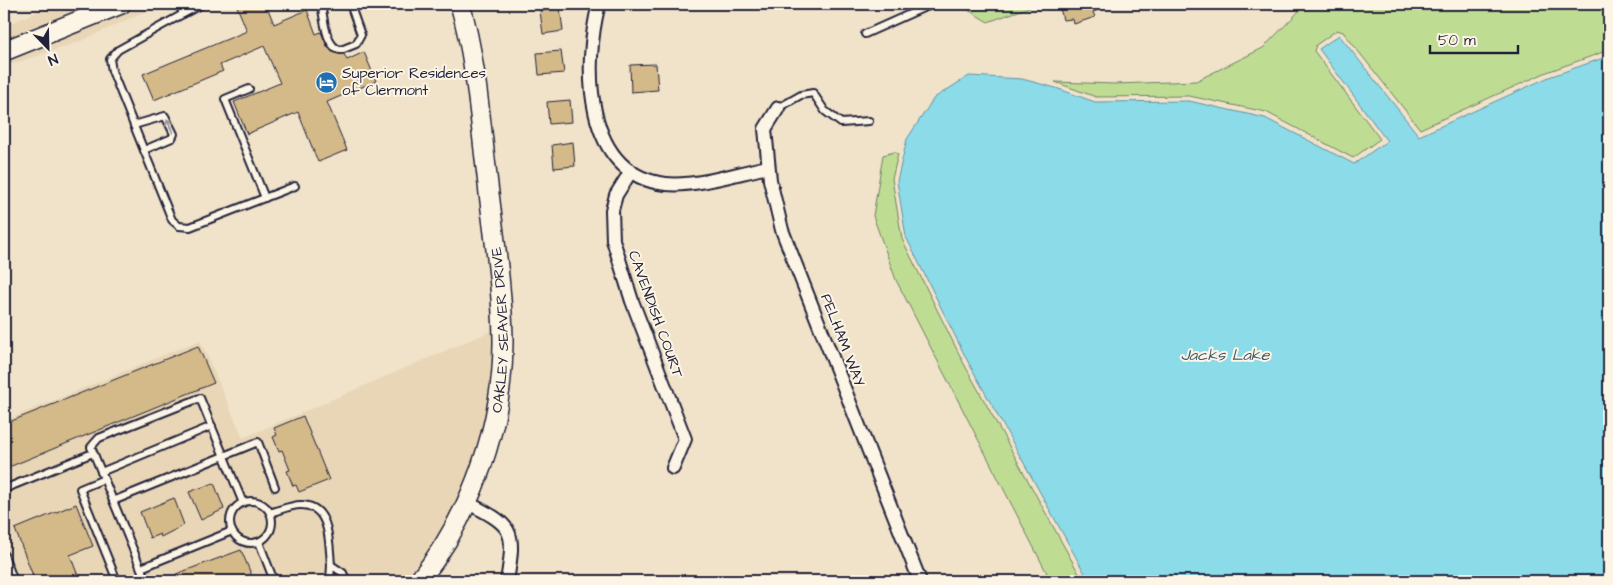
<svg xmlns="http://www.w3.org/2000/svg" width="1613" height="585" viewBox="0 0 1613 585" font-family="'Architects Daughter',sans-serif">
<rect width="100%" height="100%" fill="#f0e3c9"/>
<filter id="ink" filterUnits="userSpaceOnUse"><feTurbulence type="fractalNoise" baseFrequency=".02" numOctaves="2"/><feDisplacementMap in="SourceGraphic" scale="10" xChannelSelector="R" yChannelSelector="G"/><feConvolveMatrix kernelMatrix="1 2 1 2 8 2 1 2 1" color-interpolation-filters="sRGB"/></filter>
<g filter="url(#ink)">
<g fill="#e8d6b6">
<polygon points="56,4 103,4 4,44 4,26"/>
<polygon points="139,4 161,4 81,41 4,67 4,59"/>
<polygon points="496,329 492,399 474,467 444,532 410,581 4,581 4,402 9,419 200,340 243,438"/>
</g>
<g fill="#bfdc93" stroke="#707f67">
<polygon points="958,4 1038,4 988,22"/>
<polygon points="1306,4 1609,4 1609,50 1547,72 1420,129 1343,32 1337,30 1316,45 1314,51 1380,139 1353,158 1266,112 1189,96 1096,97 1055,82 1115,84 1196,81 1263,48"/>
<polygon points="894,152 898,154 892,179 902,239 963,362 1083,581 1051,581 896,280 873,216 883,155"/>
</g>
<polygon fill="#8cdbe9" stroke="#6291a3" points="1339,35 1419,136 1549,77 1609,56 1609,581 1089,581 967,360 906,237 897,181 907,139 934,98 969,76 1022,79 1056,88 1095,102 1189,101 1265,118 1354,164 1387,141 1319,49"/>
<g fill="#d4b989" stroke="#22223b">
<polygon points="236,4 266,4 274,24 307,10 316,34 321,32 327,46 332,52 344,54 347,60 364,52 376,81 327,102 347,150 318,162 298,112 247,134 234,102 280,83 264,46 220,65 223,71 154,100 143,74 247,31"/>
<polygon points="1064,4 1112,4 1112,5 1093,12 1095,17 1074,24 1073,19 1063,20 1060,8 1065,6"/>
<polygon points="560,8 563,31 543,34 540,11"/>
<polygon points="561,51 564,73 539,75 537,53"/>
<polygon points="656,64 658,90 631,92 630,65"/>
<polygon points="570,100 572,122 549,124 547,102"/>
<polygon points="573,142 575,166 554,168 552,145"/>
<polygon points="198,346 214,383 4,469 4,424"/>
<polygon points="303,416 329,480 299,492 296,485 293,486 287,471 290,470 282,450 279,451 273,437 277,435 274,428"/>
<polygon points="214,483 224,509 201,520 189,492"/>
<polygon points="174,498 184,525 161,537 160,534 150,538 140,512"/>
<polygon points="76,504 93,546 70,555 80,581 35,581 15,529"/>
<polygon points="241,550 252,576 240,581 178,581 176,574"/>
</g>
<g fill="none" stroke-linecap="round" stroke-linejoin="round">
<defs>
<g id="lane">
<polyline points="179,4 183,14 202,4"/>
<path d="M321,4C324,17 325,48 341,50L356,44L361,35L350,4"/>
<polyline points="921,4 923,8 935,4"/>
<polyline points="183,14 118,50 110,59 112,71 172,220 179,226 190,227 295,186"/>
<polyline points="865,34 923,8"/>
<polyline points="249,89 225,99 265,198"/>
<polyline points="778,108 801,95 813,93 825,111 841,123 869,121"/>
<polyline points="134,125 165,116 174,134 172,138 144,150"/>
<polyline points="101,472 212,426"/>
<polyline points="104,479 80,489 117,581"/>
<polyline points="4,489 93,453"/>
<circle cx="251" cy="522" r="21"/>
<polyline points="113,501 258,442 275,487"/>
<path d="M270,513C280,510 291,505 301,505C331,505 329,544 331,565"/>
<polyline points="259,542 274,581"/>
<polyline points="4,555 14,581"/>
<polyline points="141,568 232,531"/>
<polyline points="146,581 91,447 99,438 200,398 243,503"/>
<polyline points="264,581 273,578"/>
<polyline points="330,581 331,565 343,573 347,581"/>
</g>
<g id="street">
<path d="M599,4C583,64 583,175 666,184C697,187 738,173 768,167"/>
<polyline points="778,108 765,129 770,180 782,230 920,581"/>
<polyline points="631,171 616,195 612,210 613,240 632,301 685,439 673,468"/>
<path d="M466,502C513,526 516,528 507,581"/>
</g>
<g id="secondary">
<polyline points="4,51 121,4"/>
<path id="s1" d="M419,581C472,514 504,424 503,338C502,284 493,230 487,176C480,119 476,59 460,4"/>
</g>
</defs>
<use href="#lane" stroke="#22223b" stroke-width="10"/>
<use href="#street" stroke="#22223b" stroke-width="16"/>
<use href="#secondary" stroke="#22223b" stroke-width="22"/>
<use href="#lane" stroke="#fcf5e5" stroke-width="6"/>
<use href="#street" stroke="#fcf5e5" stroke-width="12"/>
<use href="#secondary" stroke="#fcf5e5" stroke-width="19"/>
</g>
<defs><path id="oneway-shaft" d="M-6 0H5M1.5-3L5.5 0L1.5 3" fill="none" stroke-width="1.6" stroke-linecap="round" stroke-linejoin="round" transform="scale(1.25)"/></defs>
<use stroke="#9a9698" href="#oneway-shaft" transform="translate(170 126) rotate(-113)"/>
</g>
<defs>
<symbol id="hotel-disc" viewBox="-11 -11 22 22"><circle r="9.5" fill="#1f6fb2" stroke="#fcf5e5"/><path d="M-6-4.5h1.5V1H6V5H4.5V3h-9V5H-6ZM-4 0a1.8 1.8 0 1 1 3.6 0ZM.5 0V-2.5h3Q6-2.5 6 0Z" fill="#fff"/></symbol>
</defs>
<g fill-rule="evenodd">
<use href="#hotel-disc" x="314" y="70" width="25" height="25"/>
</g>
<g text-anchor="middle" stroke-width="4" stroke-linejoin="round" paint-order="stroke">
<g font-size="15" fill="#22223b" stroke="#fcf5e5" text-anchor="start">
<text x="342" y="78">Superior Residences<tspan x="342" dy="17">of Clermont</tspan></text>
</g>
<g font-size="15" fill="#22223b" stroke="#fcf5e5">
<text transform="translate(656 314) rotate(70)" y="5">CAVENDISH COURT</text>
<text dy="5" stroke="none"><textPath href="#s1" startOffset="270">OAKLEY SEAVER DRIVE</textPath></text>
<text transform="translate(843 340) rotate(69)" y="5">PELHAM WAY</text>
</g>
<g font-size="16" font-style="italic" fill="#425a6f" stroke="#fcf5e5">
<text x="1225" y="360">Jacks Lake</text>
</g>
</g>
<rect width="1613" height="585" fill="none" stroke="#fcf5e5" stroke-width="20"/>
<rect x="10" y="10" width="1593" height="565" fill="none" stroke="#22223b" stroke-width="2" filter="url(#ink)"/>
<g transform="translate(48 48) rotate(157)" stroke="#fcf5e5" stroke-width="4" paint-order="stroke">
<path d="M0-4L9 19L0 12L-9 19Z" fill="#22223b"/>
<text y="-8" font-size="14" font-weight="bold" text-anchor="middle" fill="#22223b">N</text>
</g>
<path d="M1430 45v8h88v-8" fill="none" stroke="#22223b" stroke-width="2.5"/>
<text x="1438" y="45" font-size="15" fill="#22223b" stroke="#fcf5e5" stroke-width="4" paint-order="stroke">50 m</text>
</svg>
